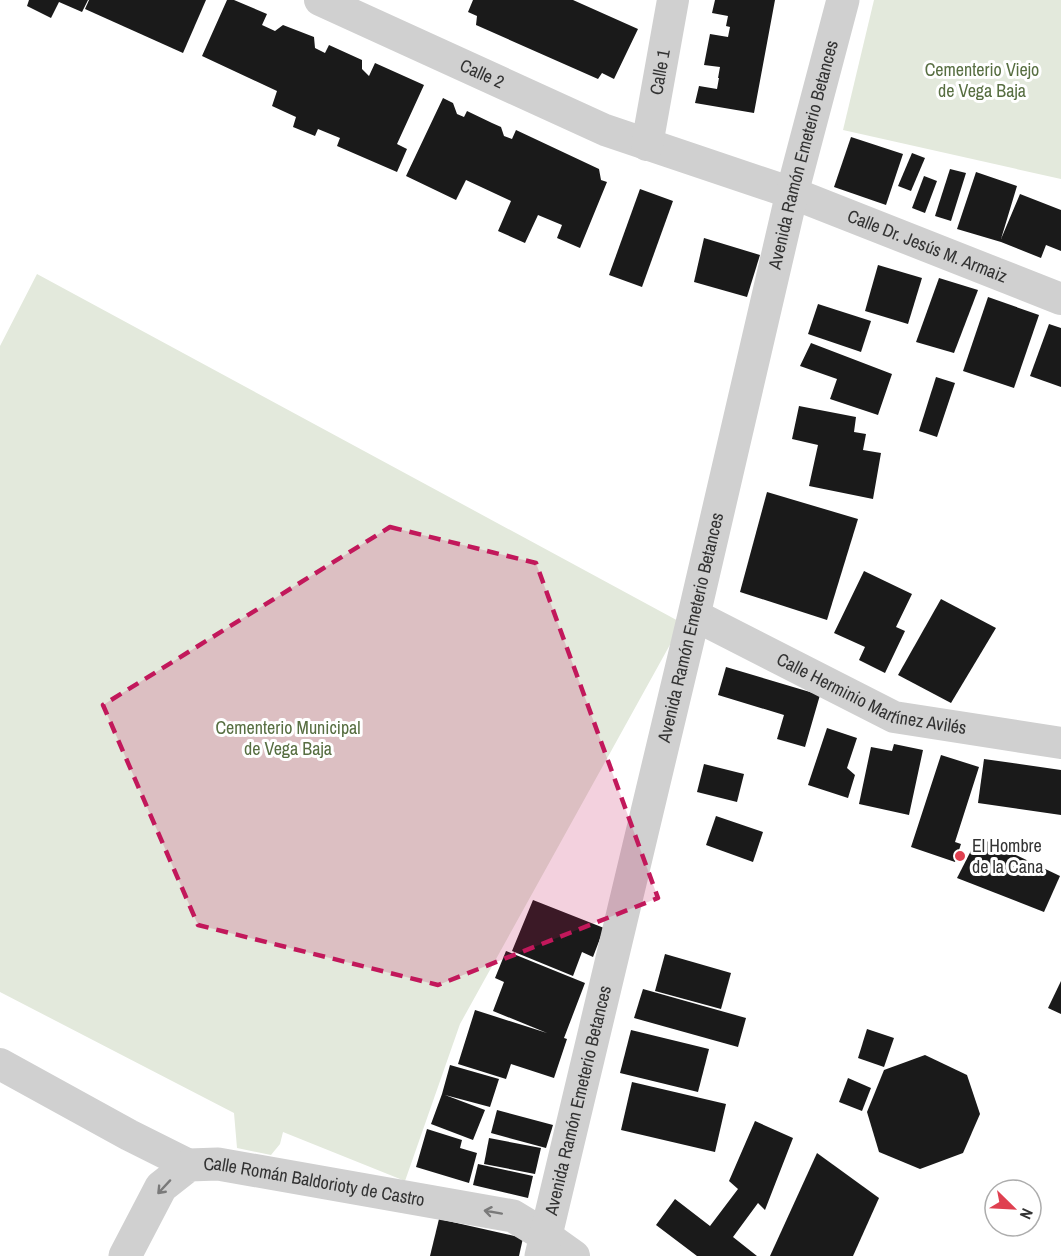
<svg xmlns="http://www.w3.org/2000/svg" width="1061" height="1256" viewBox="0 0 1061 1256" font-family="'Archivo Narrow',sans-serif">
<rect width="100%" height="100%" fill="#fff"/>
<g fill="#e3e9dc">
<polygon points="874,0 1061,0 1061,179 843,130"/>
<polygon points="37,274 682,623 460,1024 405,1181 283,1132 280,1144 271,1155 237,1148 234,1113 0,992 0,346"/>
</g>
<g fill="#1a1a1a">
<polygon points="29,0 88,0 82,12 59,2 51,18 27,6"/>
<polygon points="89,0 206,0 183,53 85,9"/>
<polygon points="227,0 234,0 267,14 262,25 275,31 283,25 314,37 315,48 325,53 329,45 362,60 362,69 369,76 375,63 424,85 397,144 407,149 397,172 337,146 340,138 318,129 315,136 293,127 296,117 272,106 277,91 202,56"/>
<polygon points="473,0 573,0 638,29 614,79 602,73 598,79 476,25 477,16 468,12"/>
<polygon points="715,0 775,0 754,113 695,103 699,86 717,89 719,78 718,78 720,67 704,65 710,34 728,37 730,27 726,26 728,16 712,13"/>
<polygon points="443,98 453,103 457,114 464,117 467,111 492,123 501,127 504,136 512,139 516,130 599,169 601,180 607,182 580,248 557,238 562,225 538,215 525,243 498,231 511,201 466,180 456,200 406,176"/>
<polygon points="851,137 903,154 886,205 834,187"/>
<polygon points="912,153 925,158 911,191 898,186"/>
<polygon points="950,169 966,173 951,221 935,216"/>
<polygon points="976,172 1017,186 1001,239 1020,194 1061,210 1061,251 1046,245 1041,258 1001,242 957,229"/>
<polygon points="924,176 937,181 925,213 912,208"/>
<polygon points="640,189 673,201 642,287 609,275"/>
<polygon points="704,238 760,255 747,297 694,282"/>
<polygon points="878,265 922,278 908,324 865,311"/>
<polygon points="939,278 978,290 954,353 916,342"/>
<polygon points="988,297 1039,315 1014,388 963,371"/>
<polygon points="818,304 871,321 861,352 808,334"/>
<polygon points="1049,324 1061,328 1061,387 1030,376"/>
<polygon points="811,343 892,374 878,415 830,399 837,379 800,366"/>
<polygon points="936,377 955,383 937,437 919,431"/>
<polygon points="799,406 856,417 854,432 866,434 863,450 881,453 873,499 809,486 818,445 792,439"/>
<polygon points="767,492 858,519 827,620 740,592"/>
<polygon points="864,571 912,594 896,627 905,631 885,673 859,660 865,647 834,633"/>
<polygon points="941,599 996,628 951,703 898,675"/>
<polygon points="726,667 820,695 805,747 777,739 784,715 718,695"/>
<polygon points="827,728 857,738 847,768 855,775 848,798 808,785"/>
<polygon points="894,744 923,750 909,815 859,804 871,747 892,751"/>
<polygon points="941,755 979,767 955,842 961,844 955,862 911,847"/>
<polygon points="984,759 1061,770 1061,815 978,803"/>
<polygon points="704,764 744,774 737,802 697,792"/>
<polygon points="716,816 763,832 753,862 706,845"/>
<polygon points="978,837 1060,876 1044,912 957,878"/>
<polygon points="533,900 604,928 593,957 582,952 573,976 512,951"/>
<polygon points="506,951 585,983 564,1038 567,1039 554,1078 511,1064 506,1079 458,1064 475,1010 547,1033 493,1011 504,982 495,978"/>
<polygon points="665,954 731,973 721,1009 655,991"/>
<polygon points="1061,981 1061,1014 1048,1008"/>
<polygon points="643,989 746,1018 738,1047 634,1018"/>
<polygon points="867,1029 894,1038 884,1067 858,1058"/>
<polygon points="631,1030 709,1049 698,1092 620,1073"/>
<polygon points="925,1055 967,1075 980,1114 963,1153 920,1169 879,1152 867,1112 884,1070"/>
<polygon points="450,1065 499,1079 490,1107 445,1095 485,1110 473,1140 431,1124 442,1094"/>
<polygon points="848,1078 871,1088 862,1111 839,1102"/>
<polygon points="632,1082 726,1104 715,1152 621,1130"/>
<polygon points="497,1110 553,1125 546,1148 491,1133"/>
<polygon points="755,1121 793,1138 765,1210 758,1203 733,1237 757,1256 697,1256 656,1225 675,1199 710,1226 738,1189 729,1181"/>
<polygon points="427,1129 462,1140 460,1148 477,1153 469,1183 416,1167"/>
<polygon points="489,1138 541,1148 535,1174 484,1164"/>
<polygon points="817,1153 879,1198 853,1256 770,1256"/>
<polygon points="478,1164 533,1176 528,1198 473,1185"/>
<polygon points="439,1219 523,1238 519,1256 430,1256"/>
</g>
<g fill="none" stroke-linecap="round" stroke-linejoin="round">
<g stroke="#d0d0d0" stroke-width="32">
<path id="s1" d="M320,0L605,130L792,193L1061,299"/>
<path id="s2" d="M647,145L673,0"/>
<path id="s3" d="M694,615L894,717L1061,743"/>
<polyline points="0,1064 129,1135 189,1165"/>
<polyline points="546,1236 574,1256"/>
</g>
<g stroke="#d0d0d0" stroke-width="33">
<path id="s4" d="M125,1256L161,1187L189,1165L218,1164L513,1216L546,1236"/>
<path id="s5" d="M541,1256L694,615L792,193L843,0"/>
</g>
</g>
<defs><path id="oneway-shaft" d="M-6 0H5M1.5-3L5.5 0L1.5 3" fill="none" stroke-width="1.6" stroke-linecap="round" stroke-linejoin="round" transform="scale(1.5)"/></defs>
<g stroke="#7a7a7a">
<use href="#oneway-shaft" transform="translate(164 1187) rotate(133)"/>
<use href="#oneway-shaft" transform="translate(493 1212) rotate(-170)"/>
</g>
<path fill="#c2185b" fill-opacity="0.2" stroke="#c2185b" stroke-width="4.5" stroke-dasharray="12 8" stroke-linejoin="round" d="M390,527L536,563L658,898L438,985L198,925L103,705Z"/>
<circle fill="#df4050" stroke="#fff" stroke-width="2" cx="960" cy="856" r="6"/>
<g text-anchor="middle" stroke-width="6" stroke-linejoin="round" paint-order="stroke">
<g font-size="18" fill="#576e41" stroke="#fff">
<text x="982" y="76">Cementerio Viejo<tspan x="982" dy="21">de Vega Baja</tspan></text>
<text x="288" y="734">Cementerio Municipal<tspan x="288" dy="21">de Vega Baja</tspan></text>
</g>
<g font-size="18" fill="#333" stroke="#fff">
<text dy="6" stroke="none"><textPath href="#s2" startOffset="74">Calle 1</textPath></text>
<text dy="6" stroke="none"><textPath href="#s1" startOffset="178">Calle 2</textPath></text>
<text dy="6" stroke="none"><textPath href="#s5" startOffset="1132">Avenida Ramón Emeterio Betances</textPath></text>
<text dy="6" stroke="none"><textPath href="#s1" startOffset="656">Calle Dr. Jesús M. Armaiz</textPath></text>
<text dy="6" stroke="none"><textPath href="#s5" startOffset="646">Avenida Ramón Emeterio Betances</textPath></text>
<text dy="6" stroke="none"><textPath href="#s3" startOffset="196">Calle Herminio Martínez Avilés</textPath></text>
<text dy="6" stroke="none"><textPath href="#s5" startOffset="160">Avenida Ramón Emeterio Betances</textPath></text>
<text dy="6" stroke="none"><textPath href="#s4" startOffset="240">Calle Román Baldorioty de Castro</textPath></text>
</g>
<g font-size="18" fill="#333" stroke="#fff" text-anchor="start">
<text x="972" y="852">El Hombre<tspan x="972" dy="21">de la Cana</tspan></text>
</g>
</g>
<g transform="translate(1013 1208) rotate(114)"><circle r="28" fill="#ffffff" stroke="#adadad" stroke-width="1.5"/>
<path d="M0-4.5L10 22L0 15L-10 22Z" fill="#df4050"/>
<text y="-9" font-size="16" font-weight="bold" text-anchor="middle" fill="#333333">N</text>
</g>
</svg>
